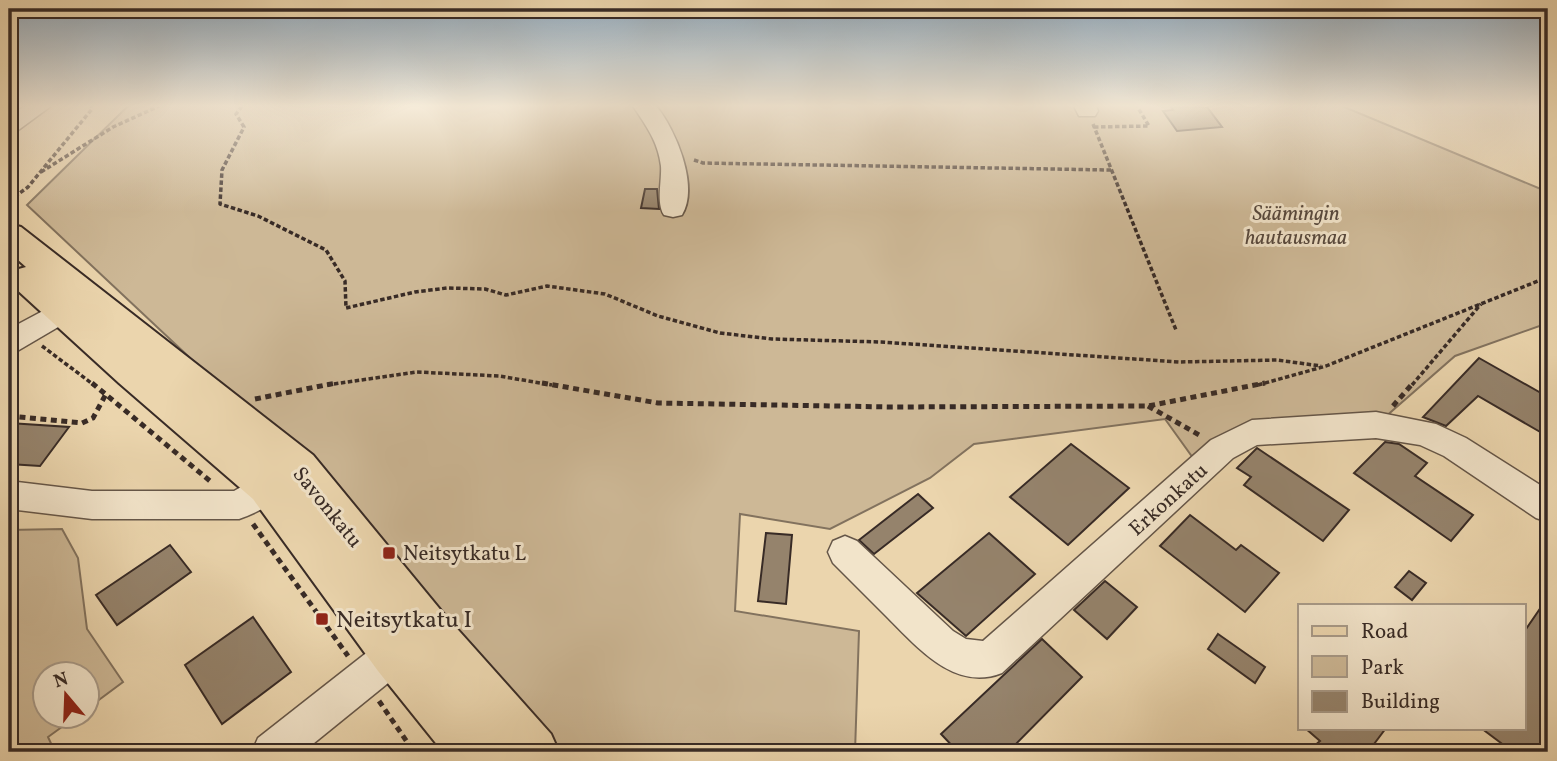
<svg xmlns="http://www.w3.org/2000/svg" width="1557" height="761" viewBox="0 0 1557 761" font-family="Vollkorn,serif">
<rect width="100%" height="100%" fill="#ebd5ad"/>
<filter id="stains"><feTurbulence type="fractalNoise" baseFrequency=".00286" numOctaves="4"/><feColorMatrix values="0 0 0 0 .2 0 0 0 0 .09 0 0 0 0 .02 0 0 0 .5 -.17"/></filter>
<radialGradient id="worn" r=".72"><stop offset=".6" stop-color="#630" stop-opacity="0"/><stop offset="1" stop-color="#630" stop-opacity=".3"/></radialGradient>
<g fill="#cdb896" stroke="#82725e" stroke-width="2">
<polygon points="128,106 1342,106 1548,192 1548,323 1455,356 1376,425 1252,433 1201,469 1165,419 974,444 930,478 830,529 740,514 735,611 859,631 855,752 562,752 237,402 27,205"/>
<polygon points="62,529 78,558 87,629 123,682 88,708 88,674 46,674 46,716 77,716 48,737 55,752 9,752 9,530"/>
</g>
<g fill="#95836c" stroke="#382b26" stroke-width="2">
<polygon points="1170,106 1207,107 1222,127 1177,131 1163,111 1173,110"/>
<polygon points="645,189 657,189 659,209 641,208"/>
<polygon points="1479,358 1548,397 1548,424 1542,433 1478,396 1446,426 1423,417"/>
<polygon points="9,423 69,427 40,466 9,464"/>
<polygon points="1385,442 1399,444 1427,463 1415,476 1473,515 1451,541 1354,473"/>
<polygon points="1071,444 1129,488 1068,545 1010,497"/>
<polygon points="1257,448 1349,510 1323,541 1244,485 1251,477 1237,468"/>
<polygon points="918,494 933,508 874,554 859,540"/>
<polygon points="1190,515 1236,550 1241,545 1279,573 1245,612 1160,546"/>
<polygon points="766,533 792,535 786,604 758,601"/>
<polygon points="989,533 1035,574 966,636 917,593"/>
<polygon points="170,545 191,572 117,625 96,595"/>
<polygon points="1409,571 1426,583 1412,600 1395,587"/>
<polygon points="1105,581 1137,607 1107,639 1074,610"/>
<polygon points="1548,597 1548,752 1513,752 1481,728 1524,728 1524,632"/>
<polygon points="253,617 291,672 222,724 185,665"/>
<polygon points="1218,634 1265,667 1255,683 1208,649"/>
<polygon points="1042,639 1082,677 1008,752 958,752 941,734"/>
<polygon points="1305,728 1386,728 1368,752 1307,752 1320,741"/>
</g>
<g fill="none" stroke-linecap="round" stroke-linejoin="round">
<defs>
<g id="minor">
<polygon points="25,106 51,106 17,131 9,133 9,116"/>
<path d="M633,106H656C675,128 700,187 682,215L673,217L664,215C656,203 662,180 661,166C658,141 646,126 633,106Z"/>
<polygon points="1074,106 1096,106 1098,111 1095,116 1079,116"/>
<polygon points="84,289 94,292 98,299 94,306 19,350 9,353 9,329"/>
<path d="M1376,412L1436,424L1466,438L1548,490V522L1536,518L1444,456L1420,445L1376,438L1257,445L1233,458L1002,673C955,692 918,648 887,617C869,599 851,581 833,563L828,552L833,541L845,536L857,541L953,631L966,639L983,641L1211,440L1252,420Z"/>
<path d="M283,463L294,467L299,477C290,496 259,512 239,519H92L9,509V481L92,491H234Z"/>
<polygon points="406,627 419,632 425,645 419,658 303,752 252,752 258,738 393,632"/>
</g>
<polygon id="major" points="9,224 21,227 313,455 443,613 551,734 559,752 443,752 378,671 253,499 119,383 15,288 10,279 15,270 26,267 9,252"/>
</defs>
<use href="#minor" stroke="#655648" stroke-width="3"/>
<use href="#major" stroke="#382b26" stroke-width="4"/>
<g stroke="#382b26" stroke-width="3.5" stroke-dasharray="4.5 2.5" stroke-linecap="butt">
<polyline points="242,106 236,114 244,127 222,170 220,204 258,216 326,250 345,281 346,308 415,292 447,288 485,289 506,295 547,286 605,294 658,316 720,333 772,339 881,342 1179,362 1277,360 1321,366"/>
<polyline points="1093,124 1176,330"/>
<polyline points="1094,127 1149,126 1137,106"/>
<polyline points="694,160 703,163 1111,170"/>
<polyline points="41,172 113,127 159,106"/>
<polyline points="9,201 28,187 92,109 91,106"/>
<polyline points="42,346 94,385"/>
<polyline points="327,385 417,372 499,376 552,385"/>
<polyline points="1258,385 1326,366 1548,277"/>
<polyline points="1412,385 1481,304"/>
</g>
<g stroke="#382b26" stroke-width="5" stroke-dasharray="6 4.5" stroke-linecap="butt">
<polyline points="92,383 210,481"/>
<polyline points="542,383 658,403 892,407 1148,406 1265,383"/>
<polyline points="255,399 336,383"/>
<polyline points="1148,406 1201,436"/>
<polyline points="1393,406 1413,383"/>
<polyline points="9,416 82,423 93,418 106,394"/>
<polyline points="253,524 348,656"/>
<polyline points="379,701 414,752"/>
</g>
<use href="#minor" fill="#f2e4ca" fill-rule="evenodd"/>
<use href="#major" fill="#ebd5ad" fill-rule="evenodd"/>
</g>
<linearGradient id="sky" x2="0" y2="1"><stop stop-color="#91aabe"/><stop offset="0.5" stop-color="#f6ecda"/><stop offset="1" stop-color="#f6ecda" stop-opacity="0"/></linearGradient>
<rect width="1557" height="212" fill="url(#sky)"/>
<g fill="#8f2418" stroke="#f2e4ca" stroke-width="2.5">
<rect x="382" y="546" width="14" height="14" rx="3.5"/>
<rect x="315" y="612" width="14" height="14" rx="3.5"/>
</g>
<g text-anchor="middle" stroke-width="6" stroke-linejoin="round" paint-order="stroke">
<g font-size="21" font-style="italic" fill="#56473c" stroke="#f2e4ca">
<text x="1296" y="220">Säämingin<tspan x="1296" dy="24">hautausmaa</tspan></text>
</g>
<g font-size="21" fill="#382b26" stroke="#f2e4ca">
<text transform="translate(1168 499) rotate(-42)" y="7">Erkonkatu</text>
<text transform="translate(328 507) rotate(51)" y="7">Savonkatu</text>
</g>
<g font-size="21" fill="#382b26" stroke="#f2e4ca" text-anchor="start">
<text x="403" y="560">Neitsytkatu L</text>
</g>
<g font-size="24" fill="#382b26" stroke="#f2e4ca" text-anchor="start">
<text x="336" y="627">Neitsytkatu I</text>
</g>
</g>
<rect width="1557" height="761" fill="none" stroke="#ebd5ad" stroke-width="35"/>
<rect x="10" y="10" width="1536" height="740" fill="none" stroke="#382b26" stroke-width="3.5"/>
<rect x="18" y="18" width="1522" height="726" fill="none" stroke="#382b26" stroke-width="2"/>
<rect x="1298" y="604" width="228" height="126" fill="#f2e4ca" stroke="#a89a88" stroke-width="2"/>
<rect x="1312" y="626" width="35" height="10" fill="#ebd5ad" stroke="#a89a88" stroke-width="2"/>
<text x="1361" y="638" font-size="21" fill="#382b26">Road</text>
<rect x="1312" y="656" width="35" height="21" fill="#cdb896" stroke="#a89a88" stroke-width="2"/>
<text x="1361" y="674" font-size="21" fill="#382b26">Park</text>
<rect x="1312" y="691" width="35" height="21" fill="#95836c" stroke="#a89a88" stroke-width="2"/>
<text x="1361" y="708" font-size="21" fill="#382b26">Building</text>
<g transform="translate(66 695) rotate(341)"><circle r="33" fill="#f2e4ca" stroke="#a89a88" stroke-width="2"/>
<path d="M0-5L12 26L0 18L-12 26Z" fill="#8f2418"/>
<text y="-10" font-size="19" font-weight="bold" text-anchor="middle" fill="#382b26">N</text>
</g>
<rect width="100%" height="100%" filter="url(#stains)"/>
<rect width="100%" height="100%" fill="url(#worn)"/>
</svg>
